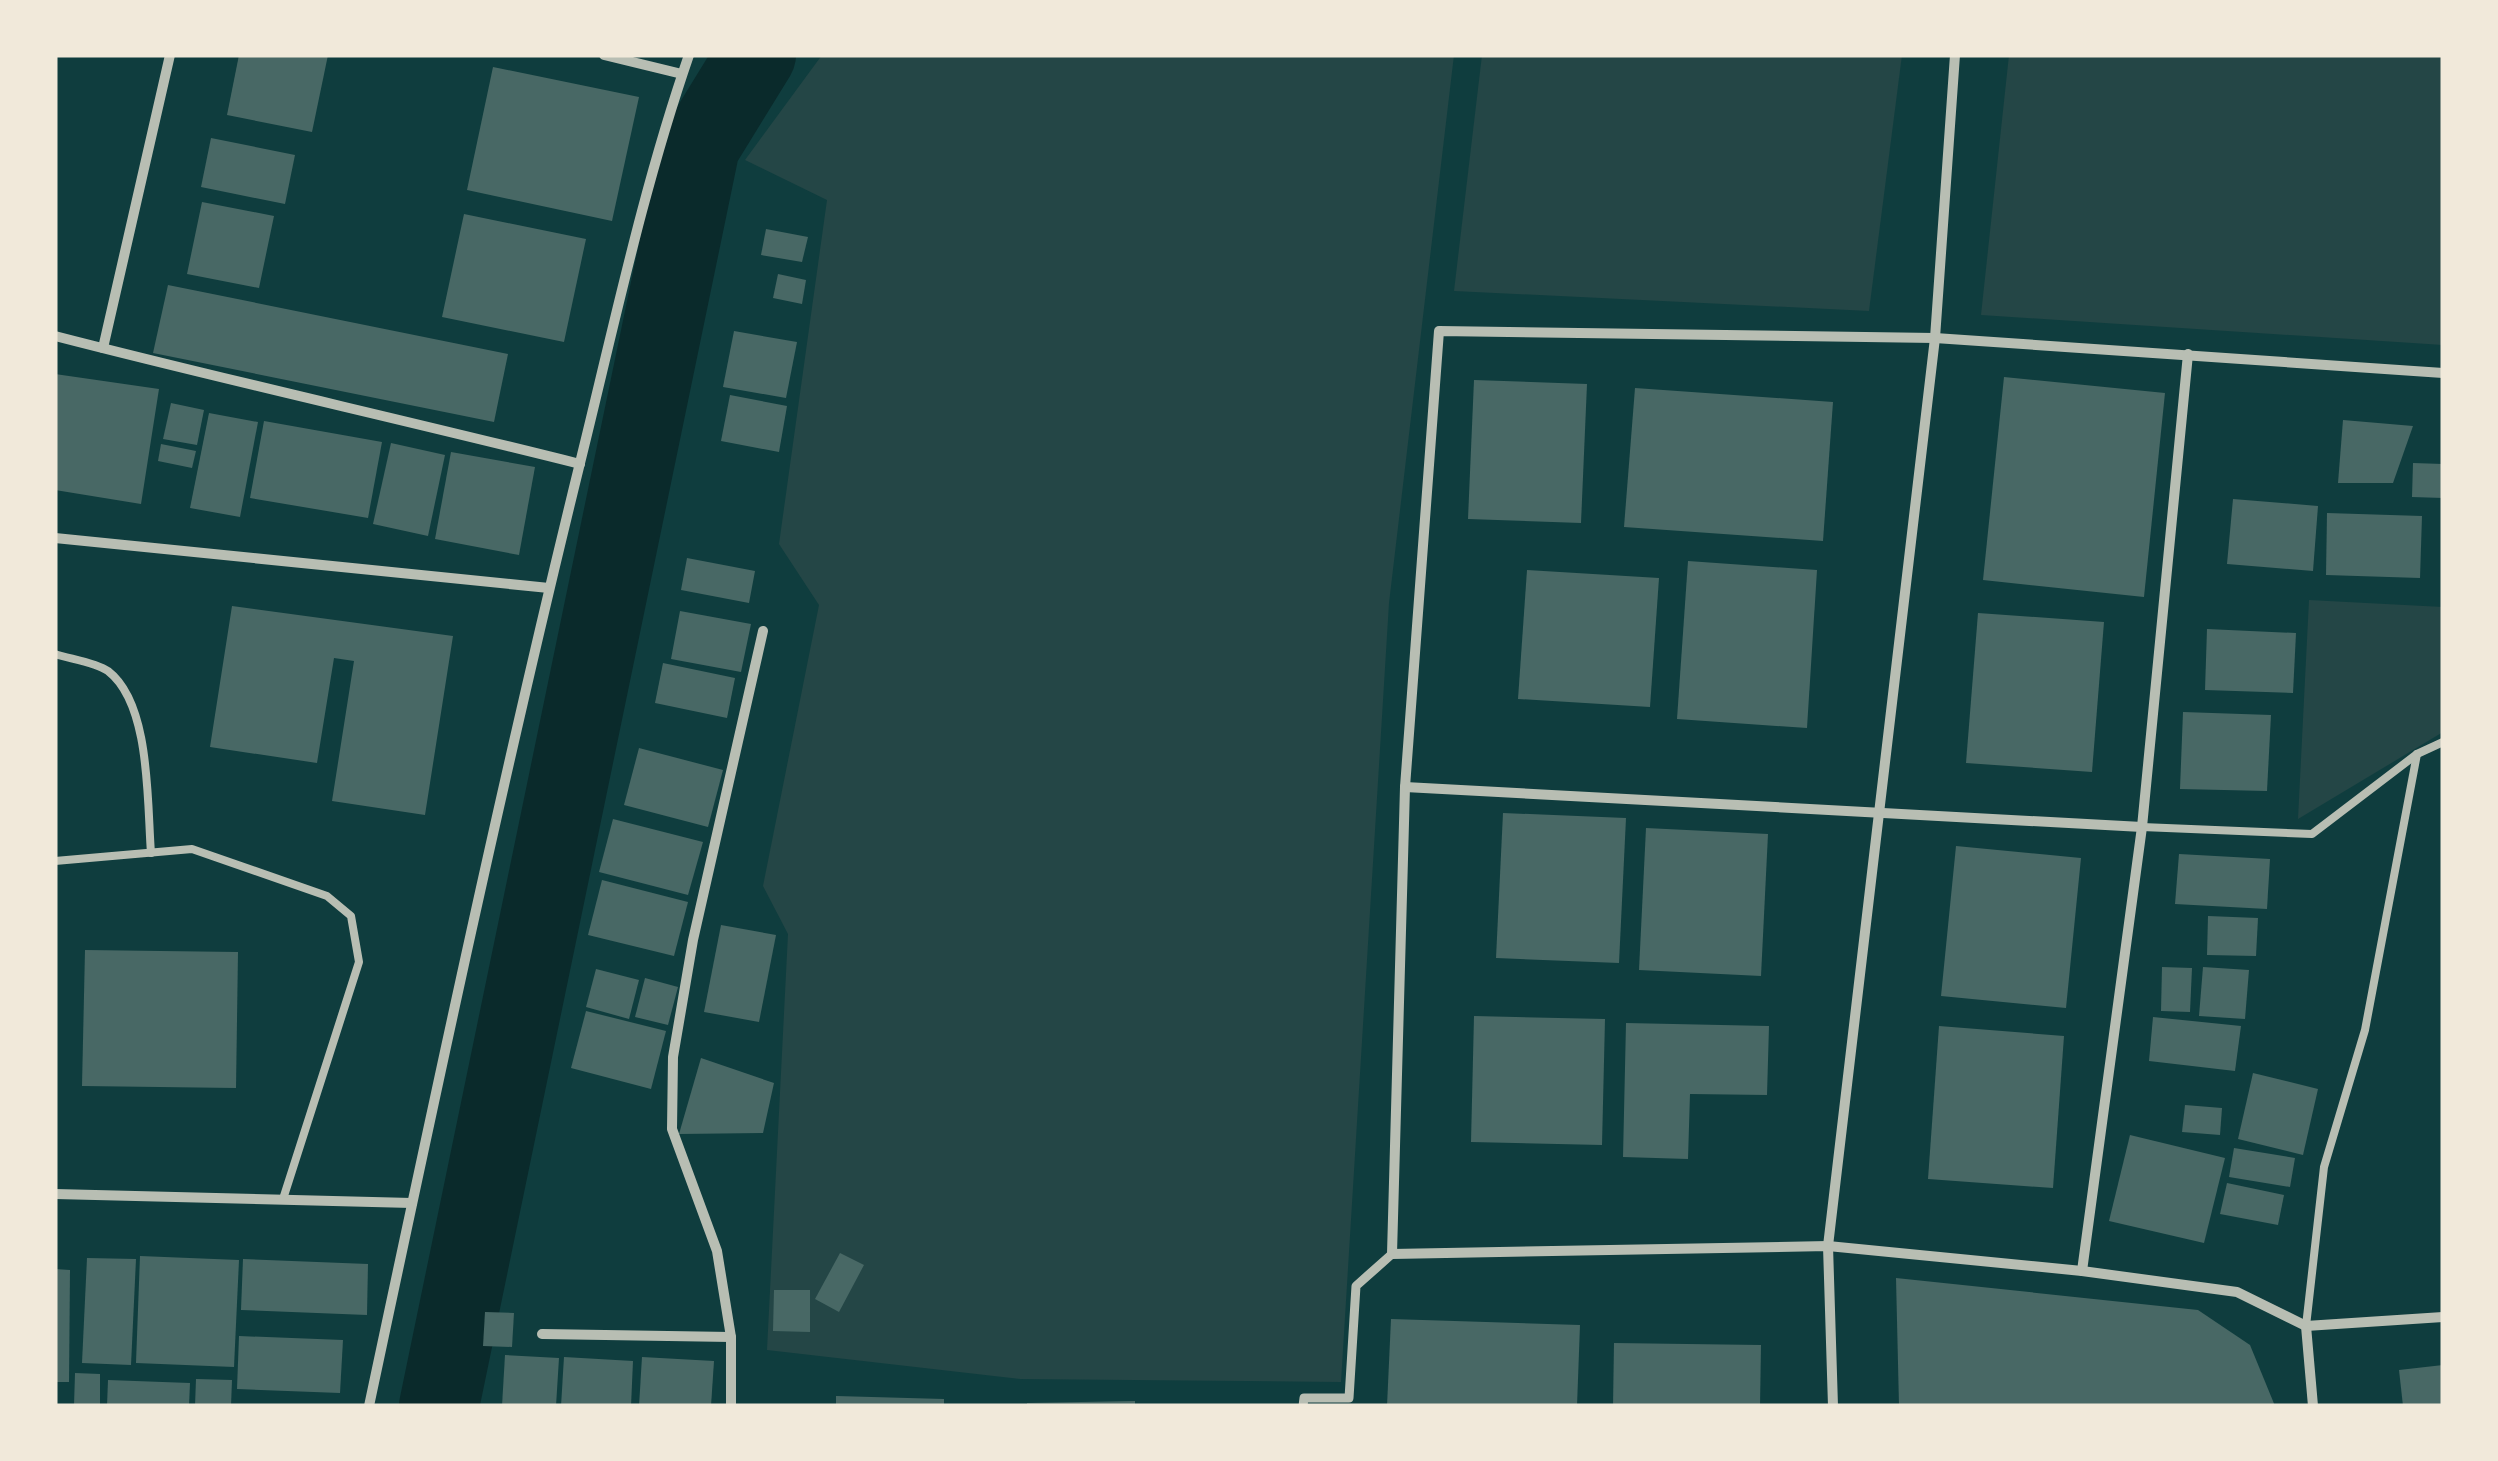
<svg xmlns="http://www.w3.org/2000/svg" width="2498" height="1461" viewBox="0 0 2498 1461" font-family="'Archivo Narrow',sans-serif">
<rect width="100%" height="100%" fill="#0f3d3e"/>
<g fill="#244646">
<polygon points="822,55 1454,55 1389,603 1341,1382 1020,1379 767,1350 788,934 763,886 819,605 779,544 827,200 745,160"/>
<polygon points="1482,55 1902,55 1869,311 1454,291"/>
<polygon points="2009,55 2443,55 2443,345 1981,315"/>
<polygon points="2309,600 2443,607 2443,732 2298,819"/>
</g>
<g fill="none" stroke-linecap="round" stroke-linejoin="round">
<polyline stroke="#0a2a2b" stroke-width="80" points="439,1406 700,146 756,55"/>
</g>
<g fill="#486865">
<polygon points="239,55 328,55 312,132 227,115"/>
<polygon points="493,67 639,97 612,221 467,190"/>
<polygon points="211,138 295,155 285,204 201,187"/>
<polygon points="202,202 274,216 259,288 187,274"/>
<polygon points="464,214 586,239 564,342 442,317"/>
<polygon points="766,229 808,237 802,262 761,255"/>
<polygon points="778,274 806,280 802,304 773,298"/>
<polygon points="168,285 508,354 494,422 153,353"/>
<polygon points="734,331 797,342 786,398 723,387"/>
<polygon points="55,374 159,389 141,504 55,490"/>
<polygon points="2004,377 2165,393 2144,597 1983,580"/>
<polygon points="1474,380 1587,384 1581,523 1468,519"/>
<polygon points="1635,388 1833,402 1823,541 1624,527"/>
<polygon points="730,395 787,406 779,452 721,441"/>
<polygon points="171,403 204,410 197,445 163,439"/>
<polygon points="209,413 258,422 240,517 190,508"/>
<polygon points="2343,420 2413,426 2393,483 2338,483"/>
<polygon points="264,421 382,442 368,518 250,498"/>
<polygon points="391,443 445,455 428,536 373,524"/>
<polygon points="161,444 196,451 192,468 158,461"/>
<polygon points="451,452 535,467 519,555 435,539"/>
<polygon points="2413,463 2443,464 2443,498 2412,497"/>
<polygon points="2233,499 2318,506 2313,571 2227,564"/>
<polygon points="2327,513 2422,516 2420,578 2326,575"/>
<polygon points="687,558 755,571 749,603 681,590"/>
<polygon points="1688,561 1817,570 1807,728 1677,719"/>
<polygon points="1527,570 1659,578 1650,707 1518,699"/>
<polygon points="232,606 453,636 425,815 332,801 354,661 334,658 317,763 210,747"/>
<polygon points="680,611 751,624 741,672 671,659"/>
<polygon points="1978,613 2104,622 2092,772 1966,763"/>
<polygon points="2207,629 2296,633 2293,693 2205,690"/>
<polygon points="663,663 735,678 727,718 655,703"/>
<polygon points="2183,712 2271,715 2267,791 2180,789"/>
<polygon points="639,748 723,770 708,827 624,805"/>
<polygon points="1503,813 1626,818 1619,963 1496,958"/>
<polygon points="613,819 703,842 688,895 599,872"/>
<polygon points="1646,828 1768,834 1761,976 1639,970"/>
<polygon points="1956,846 2081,858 2066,1008 1941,996"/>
<polygon points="2179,854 2270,859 2267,909 2175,904"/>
<polygon points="602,880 688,902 674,956 588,935"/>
<polygon points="2208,916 2258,918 2256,956 2207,955"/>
<polygon points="721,925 776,935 759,1022 704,1012"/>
<polygon points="85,950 238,952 236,1088 82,1086"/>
<polygon points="2162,967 2192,968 2190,1012 2161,1011"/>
<polygon points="2203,967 2249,970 2245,1019 2199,1016"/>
<polygon points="596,969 639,980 629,1019 586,1007"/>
<polygon points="645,978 678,987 668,1025 635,1017"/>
<polygon points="586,1011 666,1031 651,1089 571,1068"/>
<polygon points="1474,1016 1605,1019 1602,1145 1471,1142"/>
<polygon points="2153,1017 2241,1026 2235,1071 2149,1061"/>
<polygon points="1626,1023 1769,1026 1767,1095 1690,1094 1688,1159 1623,1157"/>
<polygon points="1939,1026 2064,1036 2053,1188 1928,1179"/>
<polygon points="701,1058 774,1083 763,1133 679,1134"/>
<polygon points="2253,1073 2318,1089 2303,1155 2238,1139"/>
<polygon points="2185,1105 2222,1108 2220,1135 2182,1132"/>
<polygon points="2130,1135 2225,1158 2204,1243 2109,1221"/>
<polygon points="2234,1148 2295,1158 2290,1187 2229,1177"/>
<polygon points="2227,1183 2284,1195 2278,1225 2220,1214"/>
<polygon points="840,1253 864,1265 839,1312 815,1299"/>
<polygon points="140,1256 239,1260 234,1367 136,1363"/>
<polygon points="87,1258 136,1259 131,1365 82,1363"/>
<polygon points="243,1259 368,1264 367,1315 241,1310"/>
<polygon points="55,1269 70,1270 69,1382 55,1382"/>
<polygon points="1896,1278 2198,1310 2250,1345 2275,1406 1899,1406"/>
<polygon points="774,1290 810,1290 810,1332 773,1331"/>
<polygon points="485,1312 514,1313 512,1347 483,1346"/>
<polygon points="1391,1319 1580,1325 1577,1406 1387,1406"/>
<polygon points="239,1336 343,1340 340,1393 237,1389"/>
<polygon points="1614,1343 1761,1345 1760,1406 1613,1406"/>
<polygon points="505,1355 559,1358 556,1406 502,1406"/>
<polygon points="564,1357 633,1361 631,1406 561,1406"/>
<polygon points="642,1357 714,1361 711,1406 639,1406"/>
<polygon points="2443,1365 2443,1406 2403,1406 2399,1370"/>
<polygon points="75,1373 100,1374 100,1406 74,1406"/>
<polygon points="196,1379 232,1380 231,1406 195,1406"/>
<polygon points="108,1380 190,1383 189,1406 107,1406"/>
<polygon points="836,1396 944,1399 944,1406 836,1406"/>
<polygon points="1135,1401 1135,1406 1027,1406 1027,1403"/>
</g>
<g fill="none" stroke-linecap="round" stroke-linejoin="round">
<g stroke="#b8beb3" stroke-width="8">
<path d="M55,654C70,659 95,662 108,671C151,704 147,803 151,853"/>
<polyline points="2142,827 2312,834 2417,754 2443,742"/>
<polyline points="55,861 192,849 327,896 351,916 359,962 283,1199"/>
<polyline points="2306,1326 2324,1167 2365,1030 2417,754"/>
</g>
<polyline stroke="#b8beb3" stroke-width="9" points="1303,1406 1304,1398 1349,1398 1356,1286 1392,1254"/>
<g stroke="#b8beb3" stroke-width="10">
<polyline points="604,55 682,74"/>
<path d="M55,336C229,381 405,420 580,464"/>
<polyline points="103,348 170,55"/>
<polyline points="2443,373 1935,338 1439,331 1405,787 1392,1254 1828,1246 2082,1271 2237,1292 2306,1326 2443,1317"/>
<polyline points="55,538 549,588"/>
<polyline points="1405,787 2142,827"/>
<polyline points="55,1194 412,1203"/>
<polyline points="2082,1271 2142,827 2188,354"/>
<polyline points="2306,1326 2313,1406"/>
<polyline points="542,1334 731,1337"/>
<path d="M369,1406C436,1091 503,776 580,463C614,326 643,188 689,55"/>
<polyline points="731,1406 731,1337 717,1251 672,1129 673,1057 693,940 763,631"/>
<polyline points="1833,1406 1828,1246 1935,338 1955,55"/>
</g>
</g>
<rect width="2498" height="1461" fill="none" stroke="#f1e9da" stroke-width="115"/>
</svg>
